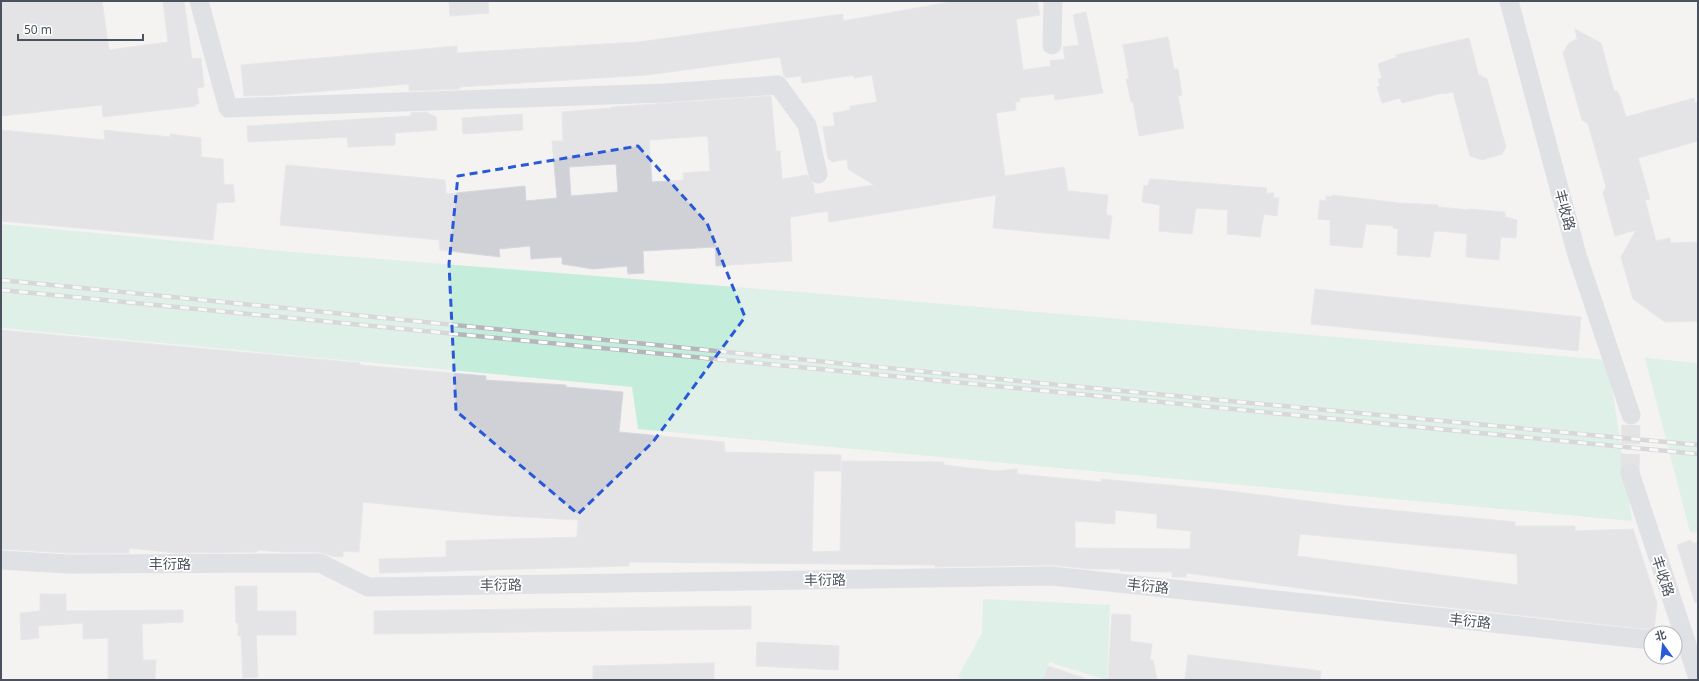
<svg xmlns="http://www.w3.org/2000/svg" width="1699" height="681" viewBox="0 0 1699 681" font-family="'Noto Sans','Noto Sans SC',sans-serif">
<rect width="100%" height="100%" fill="#f4f3f2"/>
<g fill="#c5eddb">
<polygon points="1,224 291,252 812,293 1608,360 1632,521 638,429 632,387 1,328"/>
<polygon points="1645,358 1698,363 1698,533 1690,532"/>
<polygon points="983,599 1110,605 1107,680 1049,662 1043,680 964,680 958,677 982,633"/>
</g>
<g fill="#d0d1d6" stroke="#d7d8dd" fill-rule="evenodd">
<polygon points="1,1 102,1 109,50 168,42 163,1 184,1 192,59 201,58 204,87 197,88 199,104 196,104 196,106 103,117 102,105 1,116"/>
<polygon points="449,1 488,1 489,13 450,16"/>
<path d="M956,1H1037L1040,15L1016,19L1023,70L1051,66L1050,61L1065,59L1063,47L1079,45L1073,15L1086,12L1103,93L1055,100L1054,94L1019,98L1020,102H1015L1016,110L996,113L1005,176L1064,167L1068,191L1108,195L1106,215L1112,216L1109,239L993,228L996,195L829,222L828,211L790,217L792,261L716,266L715,247L643,251L644,273L628,274L627,266L593,269L562,264V257L531,259L530,246L499,249L500,257L440,250L439,240L280,225L286,165L445,180L446,194L525,186L526,201L557,198L552,141H563L562,112L611,108V107L771,96L776,151H780L782,179L807,175L813,183L815,194L874,185L848,169L847,159L832,162L828,158L823,127L835,126L833,113L850,110V106L877,102L872,75L854,78V75L802,83L801,76L787,78L784,76L780,57L647,75L459,87L460,89L409,91V84L277,95L244,96L241,65L457,46V53L638,42L843,14V21ZM705,136L708,137L710,171L683,173L684,180L652,182L649,140ZM616,164L618,192L571,196L569,167Z"/>
<polygon points="1575,29 1601,43 1614,91 1617,91 1620,97 1626,117 1694,98 1695,103 1698,102 1698,141 1638,158 1650,199 1645,200 1656,241 1670,238 1671,243 1698,242 1698,321 1665,322 1633,299 1621,257 1636,230 1615,236 1603,193 1606,187 1588,124 1582,120 1563,53 1569,43 1577,39"/>
<polygon points="1168,37 1174,69 1178,69 1182,95 1178,96 1184,128 1139,136 1133,102 1131,102 1126,79 1129,79 1123,45"/>
<polygon points="1469,38 1478,74 1487,79 1506,147 1502,154 1482,160 1470,156 1453,92 1443,94 1443,93 1402,103 1400,98 1382,103 1377,87 1380,86 1378,79 1382,78 1378,64 1397,57 1396,55"/>
<polygon points="426,112 436,117 437,130 395,133 395,145 348,147 347,137 248,142 247,126 411,116 411,113"/>
<polygon points="522,114 523,130 463,134 462,118"/>
<polygon points="1,130 105,140 104,130 170,137 170,134 201,138 201,157 223,159 224,185 233,184 235,202 217,203 213,240 1,221"/>
<polygon points="1151,179 1267,188 1266,193 1274,193 1273,198 1279,198 1277,216 1264,214 1260,237 1227,234 1228,210 1196,208 1192,234 1159,231 1160,205 1142,202 1144,185 1148,186 1149,180"/>
<polygon points="1332,195 1399,203 1438,205 1438,207 1469,210 1469,209 1505,212 1505,217 1517,220 1516,238 1501,237 1499,260 1466,257 1467,234 1439,231 1434,232 1430,257 1397,255 1398,229 1393,228 1394,226 1366,224 1362,248 1330,245 1330,220 1318,219 1320,200 1326,201 1326,196 1332,197"/>
<polygon points="1315,289 1581,317 1578,351 1311,324"/>
<path d="M1,330L360,363V365L486,376V380L566,385V387L623,392L619,432L724,442L725,452L841,455V471H814L812,552L840,551L842,461L944,462V465L996,471L1017,469V474L1102,482L1101,479L1221,490L1347,506L1515,522V526H1575V531L1633,529L1657,603L1654,630L1410,603L1186,573V577H1172V572L1120,571V569H1090L1052,565L935,567V565L629,562V566L380,573L379,559L446,557V541L577,537L578,520L490,515L363,502L359,552L343,551V557L331,556L320,552H284L257,550V552L177,553L129,548V553H68L1,549ZM1115,510L1157,514V528L1191,531L1190,549L1075,548V521L1115,524ZM1300,534L1517,554L1518,585L1297,556Z"/>
<polygon points="1691,540 1692,543 1698,543 1698,602 1695,603 1677,545"/>
<polygon points="235,586 257,586 257,611 296,611 296,635 256,635 258,677 243,678 241,636 238,636 238,623 236,623"/>
<polygon points="40,594 66,594 66,611 183,610 183,622 142,624 143,660 156,660 155,680 108,680 108,638 83,639 83,623 38,626 39,638 21,640 20,613 40,611"/>
<polygon points="751,606 751,629 374,634 374,611"/>
<polygon points="1112,614 1131,615 1130,641 1152,644 1150,660 1153,660 1157,680 1108,680"/>
<polygon points="757,642 839,646 838,670 756,666"/>
<polygon points="1188,655 1321,671 1320,680 1185,680"/>
<polygon points="714,663 714,680 593,680 593,666"/>
<polygon points="1048,666 1084,678 1083,680 1043,680"/>
</g>
<g fill="none" stroke-linecap="round" stroke-linejoin="round">
<polyline stroke="#d2d3d4" stroke-width="19" stroke-dasharray="19 10" stroke-linecap="butt" points="1630,473 1631,415"/>
<g stroke="#c7ccd5" stroke-width="19">
<polyline points="199,1 228,108 665,93 778,85 807,125 818,174"/>
<polyline points="1509,1 1577,255 1631,415"/>
<polyline points="1052,45 1053,1"/>
<polyline points="1630,473 1698,678"/>
<polyline points="1,560 68,564 320,563 368,587 1052,576 1651,640"/>
</g>
<defs>
<g id="rail">
<polyline points="1,280 1049,384 1698,445"/>
<polyline points="1,290 1698,454"/>
</g>
</defs>
<use href="#rail" stroke="#b5b6bc" stroke-width="4.5"/>
<use href="#rail" stroke="#fff" stroke-width="3" stroke-dasharray="9" stroke-linecap="butt"/>
</g>
<path d="M0 0H1699V681H0ZM638,146L707,223L745,317L653,442L578,514L456,411L449,264L458,176Z" fill="#f4f3f2" fill-opacity=".55" fill-rule="evenodd"/>
<path fill="none" stroke="#2959d8" stroke-width="3" stroke-dasharray="8 5" stroke-linejoin="round" d="M638,146L707,223L745,317L653,442L578,514L456,411L449,264L458,176Z"/>
<g text-anchor="middle" stroke-width="3.5" stroke-linejoin="round" paint-order="stroke">
<g font-size="14" fill="#4b525e" stroke="#fff">
<text transform="translate(1565 210) rotate(75)" y="5">丰收路</text>
<text x="170" y="569">丰衍路</text>
<text transform="translate(1663 576) rotate(72)" y="5">丰收路</text>
<text transform="translate(825 580) rotate(-1)" y="5">丰衍路</text>
<text transform="translate(501 585) rotate(-1)" y="5">丰衍路</text>
<text transform="translate(1148 586) rotate(6)" y="5">丰衍路</text>
<text transform="translate(1470 621) rotate(6)" y="5">丰衍路</text>
</g>
</g>
<rect width="1699" height="681" fill="none" stroke="#4b525e" stroke-width="4"/>
<g transform="translate(1663 645) rotate(345)"><circle r="19" fill="#ffffff" stroke="#b7babf"/>
<path d="M0-3L7 15L0 10L-7 15Z" fill="#2959d8"/>
<text y="-6" font-size="11" font-weight="bold" text-anchor="middle" fill="#4b525e">北</text>
</g>
<path d="M18 34v6h125v-6" fill="none" stroke="#4b525e" stroke-width="2"/>
<text x="24" y="34" font-size="12" fill="#4b525e" stroke="#ffffff" stroke-width="3" paint-order="stroke">50 m</text>
</svg>
